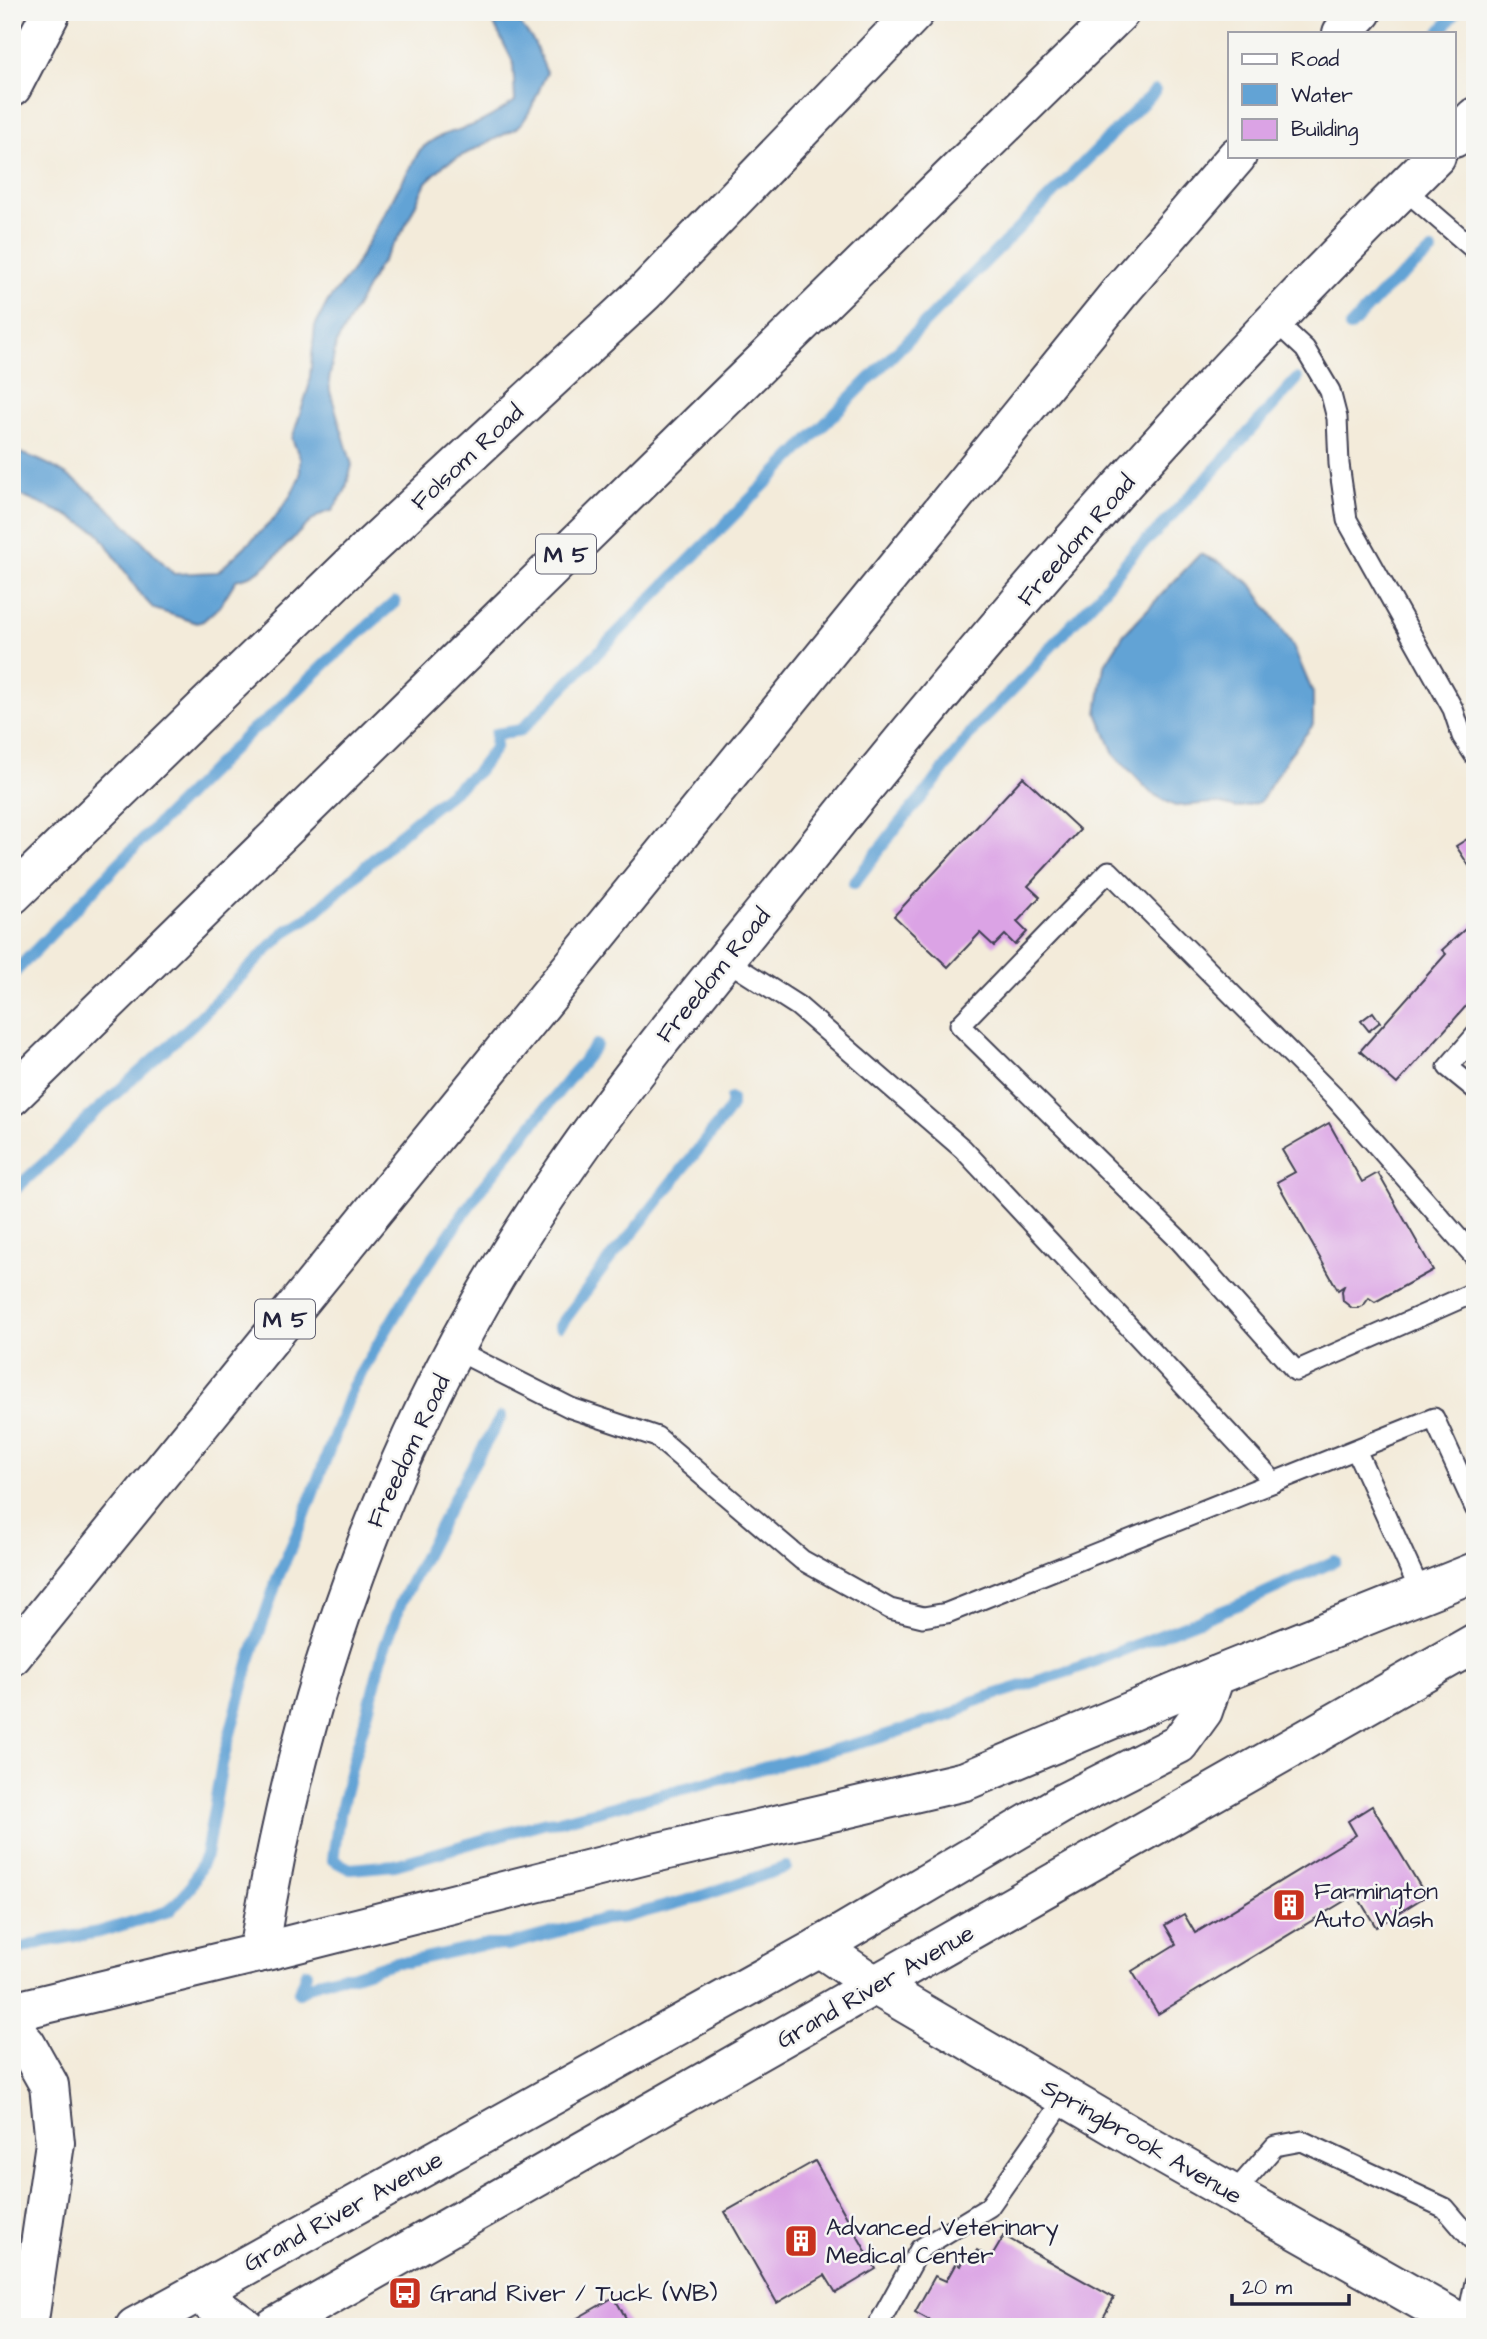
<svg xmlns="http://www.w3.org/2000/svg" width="1487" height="2339" viewBox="0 0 1487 2339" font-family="'Architects Daughter',sans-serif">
<rect width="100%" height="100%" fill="#f6f6f2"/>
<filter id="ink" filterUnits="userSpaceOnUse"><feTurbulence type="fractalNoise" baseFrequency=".0143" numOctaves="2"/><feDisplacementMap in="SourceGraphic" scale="14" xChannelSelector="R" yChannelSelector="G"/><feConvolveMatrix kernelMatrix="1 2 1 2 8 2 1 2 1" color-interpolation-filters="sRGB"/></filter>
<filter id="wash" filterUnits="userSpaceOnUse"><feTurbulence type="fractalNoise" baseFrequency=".00686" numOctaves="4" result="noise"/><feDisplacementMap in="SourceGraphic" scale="28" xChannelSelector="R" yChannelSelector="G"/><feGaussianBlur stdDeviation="1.57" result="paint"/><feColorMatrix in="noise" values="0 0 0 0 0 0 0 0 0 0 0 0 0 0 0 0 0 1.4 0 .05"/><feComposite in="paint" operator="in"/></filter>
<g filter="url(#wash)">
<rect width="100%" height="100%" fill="#f3ebda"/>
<g fill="#62a3d5" stroke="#426288" stroke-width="2">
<path d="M488,12H515L518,21L534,42L547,73C537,91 532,115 517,128L445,164L426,182L404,229L377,269L336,344L329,380L330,391L352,465L345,491L332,511C311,510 276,564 252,575C248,577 241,578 236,580L220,606L203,621L197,623L154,609L141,595L98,532L67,515L12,492V451C80,467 127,527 174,574L218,572L273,520L291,495L300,476V458L292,439L309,386L315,326L328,301L352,271L420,150C439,133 448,134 471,126C487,120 501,111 515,101L513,62Z"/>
<polygon points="1200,554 1219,562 1251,584 1292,644 1313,693 1313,725 1288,757 1260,802 1237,808 1215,803 1175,806 1151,793 1114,754 1097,713 1104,666 1124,634"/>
</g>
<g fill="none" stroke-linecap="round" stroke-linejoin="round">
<g stroke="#62a3d5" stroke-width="12">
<polyline points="1439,33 1456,12"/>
<polyline points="1350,327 1384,291 1432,251"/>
<polyline points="854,883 898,825 933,784 976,726 1029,673 1044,654 1097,598 1135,551 1156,532 1208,477 1297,379"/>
<polyline points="12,975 120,862 253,729 265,722 327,662 395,602"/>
<polyline points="12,1192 61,1148 83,1123 193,1024 285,932 311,916 413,823 478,771 495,748 496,734 521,730 1155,91"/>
<polyline points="560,1326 612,1256 630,1236 727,1113 731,1106 731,1099"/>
<polyline points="501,1417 459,1489 401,1602 383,1652 368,1711 354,1757 338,1822 333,1860 350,1869 395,1865 546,1822 559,1821 871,1740 953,1714 972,1702 1072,1670 1243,1603 1335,1561"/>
<polyline points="12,1951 47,1941 99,1932 169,1911 190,1888 206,1855 222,1764 249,1663 278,1577 302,1522 353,1386 409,1292 480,1190 596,1045"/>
<polyline points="299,1992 318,1982 341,1976 351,1976 395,1962 407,1962 482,1945 508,1945 604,1919 625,1917 696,1898 786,1867"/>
<polyline points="299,1992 306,1973"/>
</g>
</g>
<g id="blocks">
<g fill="#dba3e5">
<polygon points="1023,777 1080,830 1028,886 1040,897 1017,922 1027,932 1015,945 1005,935 994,946 980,933 948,967 894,916"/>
<polygon points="1475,834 1475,875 1456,846"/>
<polygon points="1475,920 1475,996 1397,1084 1360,1051 1446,954 1442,950"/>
<polygon points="1373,1012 1380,1022 1369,1031 1361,1021"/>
<polygon points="1329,1123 1362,1182 1378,1173 1433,1270 1375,1302 1369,1298 1363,1306 1358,1308 1352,1308 1343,1301 1342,1291 1344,1286 1338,1290 1277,1182 1295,1172 1282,1150"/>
<polygon points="1372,1806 1426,1896 1376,1927 1356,1894 1158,2014 1132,1971 1176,1944 1165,1925 1184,1914 1195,1933 1356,1835 1348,1821"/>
<polygon points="815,2161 876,2269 836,2293 825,2275 777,2303 725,2212"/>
<polygon points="1004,2236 1114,2298 1098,2327 942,2327 915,2312 935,2276 946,2281 956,2263 960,2266 964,2257 971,2261 977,2250 991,2258"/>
<polygon points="614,2297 631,2327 562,2327"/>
</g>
</g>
</g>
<g filter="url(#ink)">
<use href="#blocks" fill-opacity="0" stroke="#414053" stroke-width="2"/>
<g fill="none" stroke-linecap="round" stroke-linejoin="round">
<defs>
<g id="service">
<polyline points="1403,188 1475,250"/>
<polyline points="1275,321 1305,349 1330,391 1337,418 1339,464 1347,520 1453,709 1462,736 1475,756"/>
<polyline points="726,960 798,1006 963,1149 1274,1482"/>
<polyline points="1475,1036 1448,1067 1475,1089"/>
<polyline points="1475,1257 1336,1099 1109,871 960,1025 1180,1241 1296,1371 1475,1292"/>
<polyline points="456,1350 571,1408 657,1437 802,1560 890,1609 923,1617 947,1613 1434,1418 1475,1508"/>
<polyline points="1356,1450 1421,1593"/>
<polyline points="1233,2194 1275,2146 1302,2141 1445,2208 1475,2243"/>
<polyline points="1466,2326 1475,2282"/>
<polyline points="877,2327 920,2249 989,2207 1066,2097"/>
</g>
<g id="minor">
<polyline points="12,87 51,12"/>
<polyline points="819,1947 876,1986 1150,2147 1468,2327"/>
</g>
<g id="tertiary">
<polyline points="1454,138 1475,117"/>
<polyline points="12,895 368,549 645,292 915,12"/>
<path d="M258,1953C302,1675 401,1403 563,1172C644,1054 738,946 827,834C1016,597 1220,369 1436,156"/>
<polyline points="245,2327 197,2293 819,1947 1063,1803 1179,1744 1203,1711 1215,1676"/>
</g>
<g id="secondary">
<polyline points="12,2012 258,1953 646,1855 965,1781 1215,1676 1475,1572"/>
<polyline points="12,2029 26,2044 49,2085 55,2143 28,2327"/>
<polyline points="135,2327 197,2293"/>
<polyline points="274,2327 1475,1643"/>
</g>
<g id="motorway">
<polyline points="1342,33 1362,12"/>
<polyline points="12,1096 1120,12"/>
<polyline points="12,1656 1120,292 1237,156"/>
</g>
</defs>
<use href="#service" stroke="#414053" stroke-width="23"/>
<use href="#minor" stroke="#414053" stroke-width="42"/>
<use href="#tertiary" stroke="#414053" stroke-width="42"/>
<use href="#secondary" stroke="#414053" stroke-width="42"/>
<use href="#motorway" stroke="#414053" stroke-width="42"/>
<use href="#service" stroke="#fff" stroke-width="19"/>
<use href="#minor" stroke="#fff" stroke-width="38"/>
<use href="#tertiary" stroke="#fff" stroke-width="38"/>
<use href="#secondary" stroke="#fff" stroke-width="38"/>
<use href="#motorway" stroke="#fff" stroke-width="38"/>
</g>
</g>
<defs>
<symbol id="building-square" viewBox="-11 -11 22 22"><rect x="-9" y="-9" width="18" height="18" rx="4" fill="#c8321e" stroke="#f6f6f2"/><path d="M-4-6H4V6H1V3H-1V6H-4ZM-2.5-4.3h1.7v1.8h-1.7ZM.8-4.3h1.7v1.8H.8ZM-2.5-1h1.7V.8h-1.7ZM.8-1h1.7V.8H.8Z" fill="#fff"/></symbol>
<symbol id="bus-square" viewBox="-11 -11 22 22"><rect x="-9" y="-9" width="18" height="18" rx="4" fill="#c8321e" stroke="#f6f6f2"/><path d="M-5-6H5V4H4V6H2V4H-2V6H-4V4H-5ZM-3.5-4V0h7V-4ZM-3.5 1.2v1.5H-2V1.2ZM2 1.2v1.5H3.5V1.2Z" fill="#fff"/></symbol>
</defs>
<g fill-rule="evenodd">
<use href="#building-square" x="1270" y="1886" width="38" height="38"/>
<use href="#building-square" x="782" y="2222" width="38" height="38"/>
<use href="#bus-square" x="386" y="2274" width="38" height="38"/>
</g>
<g text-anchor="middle" stroke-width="5" stroke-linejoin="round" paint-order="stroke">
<g fill="#f6f6f2" stroke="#626272" stroke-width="2">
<rect x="536" y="534.5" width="60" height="39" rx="5"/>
<rect x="255" y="1299.5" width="60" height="39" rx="5"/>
</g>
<g font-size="23" font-weight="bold" fill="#22223b">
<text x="566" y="562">M 5</text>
<text x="285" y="1327">M 5</text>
</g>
<g font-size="24" fill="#22223b" stroke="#f6f6f2">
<text transform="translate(467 457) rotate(-43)" y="8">Folsom Road</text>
<text transform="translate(1076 540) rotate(-49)" y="8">Freedom Road</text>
<text transform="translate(713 975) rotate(-51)" y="8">Freedom Road</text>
<text transform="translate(408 1451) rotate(-65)" y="8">Freedom Road</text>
<text transform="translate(875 1986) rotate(-30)" y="8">Grand River Avenue</text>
<text transform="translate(1142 2141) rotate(30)" y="8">Springbrook Avenue</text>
<text transform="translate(343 2211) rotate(-29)" y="8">Grand River Avenue</text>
</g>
<g font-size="24" fill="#22223b" stroke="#f6f6f2" text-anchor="start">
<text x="1314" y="1899">Farmington<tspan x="1314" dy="28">Auto Wash</tspan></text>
<text x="826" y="2235">Advanced Veterinary<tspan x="826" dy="28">Medical Center</tspan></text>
<text x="430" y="2301">Grand River / Tuck (WB)</text>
</g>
</g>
<rect width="1487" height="2339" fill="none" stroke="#f6f6f2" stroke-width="42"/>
<rect x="1228" y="32" width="228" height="126" fill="#f6f6f2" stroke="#a1a1a9" stroke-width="2"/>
<rect x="1242" y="54" width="35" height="10" fill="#ffffff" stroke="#a1a1a9" stroke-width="2"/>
<text x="1291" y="66" font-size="21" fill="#22223b">Road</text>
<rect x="1242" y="84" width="35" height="21" fill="#62a3d5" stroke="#a1a1a9" stroke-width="2"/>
<text x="1291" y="102" font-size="21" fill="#22223b">Water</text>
<rect x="1242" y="119" width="35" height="21" fill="#dba3e5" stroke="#a1a1a9" stroke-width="2"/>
<text x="1291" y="136" font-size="21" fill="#22223b">Building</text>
<path d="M1232 2294v10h117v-10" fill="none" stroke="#22223b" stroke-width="3.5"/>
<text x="1242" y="2294" font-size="21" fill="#22223b" stroke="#f6f6f2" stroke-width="5" paint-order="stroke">20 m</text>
</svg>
